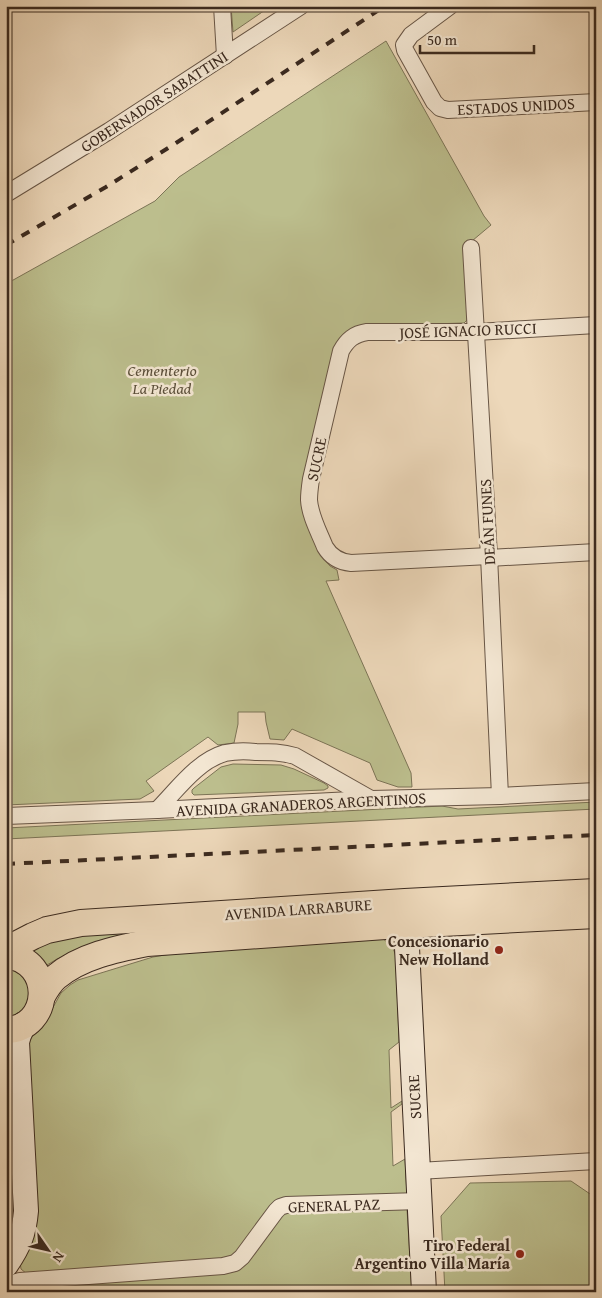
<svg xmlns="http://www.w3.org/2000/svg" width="602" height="1298" viewBox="0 0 602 1298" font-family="'Gentium Book Plus',serif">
<rect width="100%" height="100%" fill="#edd8ba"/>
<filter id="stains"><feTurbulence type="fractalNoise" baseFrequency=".004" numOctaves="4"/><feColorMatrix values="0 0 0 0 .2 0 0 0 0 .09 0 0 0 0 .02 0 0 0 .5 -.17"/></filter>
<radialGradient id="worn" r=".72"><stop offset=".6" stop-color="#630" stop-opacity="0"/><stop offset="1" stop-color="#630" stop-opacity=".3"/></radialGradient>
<g fill="#bcbe8d" stroke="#7c7456">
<polygon points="231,6 271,6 233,32"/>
<polygon points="386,41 484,216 491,225 466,246 467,320 464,323 367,326 351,330 307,521 323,558 330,566 337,570 339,580 326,581 411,773 412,787 398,787 377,780 370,763 292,729 284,740 270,739 266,722 265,712 238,712 238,724 234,743 218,745 208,737 146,781 154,791 140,799 6,805 6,284 155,201 179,177"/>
<polygon points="233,764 281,765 294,769 324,783 328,786 328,788 324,790 194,795 192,793 192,790 194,788 221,767"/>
<polygon points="596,802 596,809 6,839 6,828 442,806 458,809"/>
<polygon points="381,911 73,953 57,959 47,965 36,954 30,950 60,937"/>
<path d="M383,939C390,944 394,948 396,957L399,1042L389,1050L391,1108L402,1101V1104L391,1112L393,1166L405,1159L407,1195L283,1212L407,1209L412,1292H14L17,1289L232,1258L27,1274L21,1269L20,1262L29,1040L30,1036L46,1020L61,993L70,985L78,980L153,957L183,952Z"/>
<polygon points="6,967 9,967 28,980 29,1003 18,1015 6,1019"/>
<polygon points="6,1097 7,1100 13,1230 9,1235 7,1235"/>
<polygon points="571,1181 596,1198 596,1292 445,1292 441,1216 470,1183"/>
</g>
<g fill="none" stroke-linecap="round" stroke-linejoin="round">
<defs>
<g id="minor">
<polyline points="222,6 225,56"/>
<polyline points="450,6 411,35 404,45 405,50 434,102 440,108 448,110 596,102"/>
<polyline points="6,194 109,131 301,6"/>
<polyline points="471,248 489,556 500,796"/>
<path d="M489,556L351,563C340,562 331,557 325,547C319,532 310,516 309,500C309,493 310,486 311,479L341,351C347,340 354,334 367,332H476L596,325"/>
<polyline points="489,558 596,552"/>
<path d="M157,810C177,790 197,761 225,753C235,751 247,751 256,752C270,752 282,752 295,756L371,799"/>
<polyline points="6,816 157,810 371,799 500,796 596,791"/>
<polyline points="418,1171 596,1161"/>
<polyline points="6,1285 20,1281 48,1279 223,1266 235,1263 242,1257 276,1211 280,1207 286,1205 420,1201"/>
</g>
<g id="secondary">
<polyline points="405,907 424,1292"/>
<path d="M6,1265C19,1246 24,1234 26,1211L17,1042L19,1035L24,1024"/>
</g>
<g id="primary">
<polyline points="6,950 33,936 47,930 81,923 405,902 596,892"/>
<path d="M6,955C56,961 51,1029 6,1030"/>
<path d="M42,996C46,989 50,982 56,977C81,956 116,949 147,943L385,926L596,915"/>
</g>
</defs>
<use href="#minor" stroke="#685646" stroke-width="18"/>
<use href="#secondary" stroke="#3b2a1f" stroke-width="26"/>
<use href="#primary" stroke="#3b2a1f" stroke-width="28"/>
<use href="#minor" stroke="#f3e6d2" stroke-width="16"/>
<use href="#secondary" stroke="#f3e6d2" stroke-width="24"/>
<use href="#primary" stroke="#edd8ba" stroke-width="26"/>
<g stroke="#3b2a1f" stroke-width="4" stroke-dasharray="9 9" stroke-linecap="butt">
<polyline points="6,245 106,187 176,143 385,6"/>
<polyline points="6,864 596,835"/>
</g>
</g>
<g fill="#8f2418" stroke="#f3e6d2" stroke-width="2">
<circle cx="499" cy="950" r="5"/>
<circle cx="520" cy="1254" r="5"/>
</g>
<g text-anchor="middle" stroke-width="5" stroke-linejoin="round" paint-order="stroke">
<g font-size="16" fill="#3b2a1f" stroke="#f3e6d2">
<text transform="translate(154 101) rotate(-33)" y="6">GOBERNADOR SABATTINI</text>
<text transform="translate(516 106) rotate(-3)" y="6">ESTADOS UNIDOS</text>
<text transform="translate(468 330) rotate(-2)" y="6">JOSÉ IGNACIO RUCCI</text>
<text transform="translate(316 459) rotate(-78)" y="6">SUCRE</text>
<text transform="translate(487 522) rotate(-93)" y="6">DEÁN FUNES</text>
<text transform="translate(301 804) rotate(-3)" y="6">AVENIDA GRANADEROS ARGENTINOS</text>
<text transform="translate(298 909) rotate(-4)" y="6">AVENIDA LARRABURE</text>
<text transform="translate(414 1097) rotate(-93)" y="6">SUCRE</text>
<text transform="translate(334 1205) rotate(-2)" y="6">GENERAL PAZ</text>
</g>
<g font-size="16" font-style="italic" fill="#5b4f3a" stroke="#f3e6d2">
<text x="162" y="376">Cementerio<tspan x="162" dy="18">La Piedad</tspan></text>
</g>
<g font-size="16" font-weight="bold" fill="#3b2a1f" stroke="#f3e6d2" text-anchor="end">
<text x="489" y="947">Concesionario<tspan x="489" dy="18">New Holland</tspan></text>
<text x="510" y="1251">Tiro Federal<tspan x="510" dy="18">Argentino Villa María</tspan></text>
</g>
</g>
<rect width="602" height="1298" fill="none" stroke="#edd8ba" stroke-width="25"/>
<rect x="8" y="8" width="587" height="1283" fill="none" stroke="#3b2a1f" stroke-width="2.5"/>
<rect x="12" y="12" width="577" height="1273" fill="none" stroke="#3b2a1f"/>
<g transform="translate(48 1250) rotate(124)" stroke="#f3e6d2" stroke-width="4" paint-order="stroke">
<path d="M0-4L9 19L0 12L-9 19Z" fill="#3b2a1f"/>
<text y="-8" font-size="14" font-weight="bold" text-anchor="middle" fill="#3b2a1f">N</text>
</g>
<path d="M420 45v8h114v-8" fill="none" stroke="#3b2a1f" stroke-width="2.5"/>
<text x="427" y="45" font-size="15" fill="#3b2a1f" stroke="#f3e6d2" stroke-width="4" paint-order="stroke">50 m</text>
<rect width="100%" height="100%" filter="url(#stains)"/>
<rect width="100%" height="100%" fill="url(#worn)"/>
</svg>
